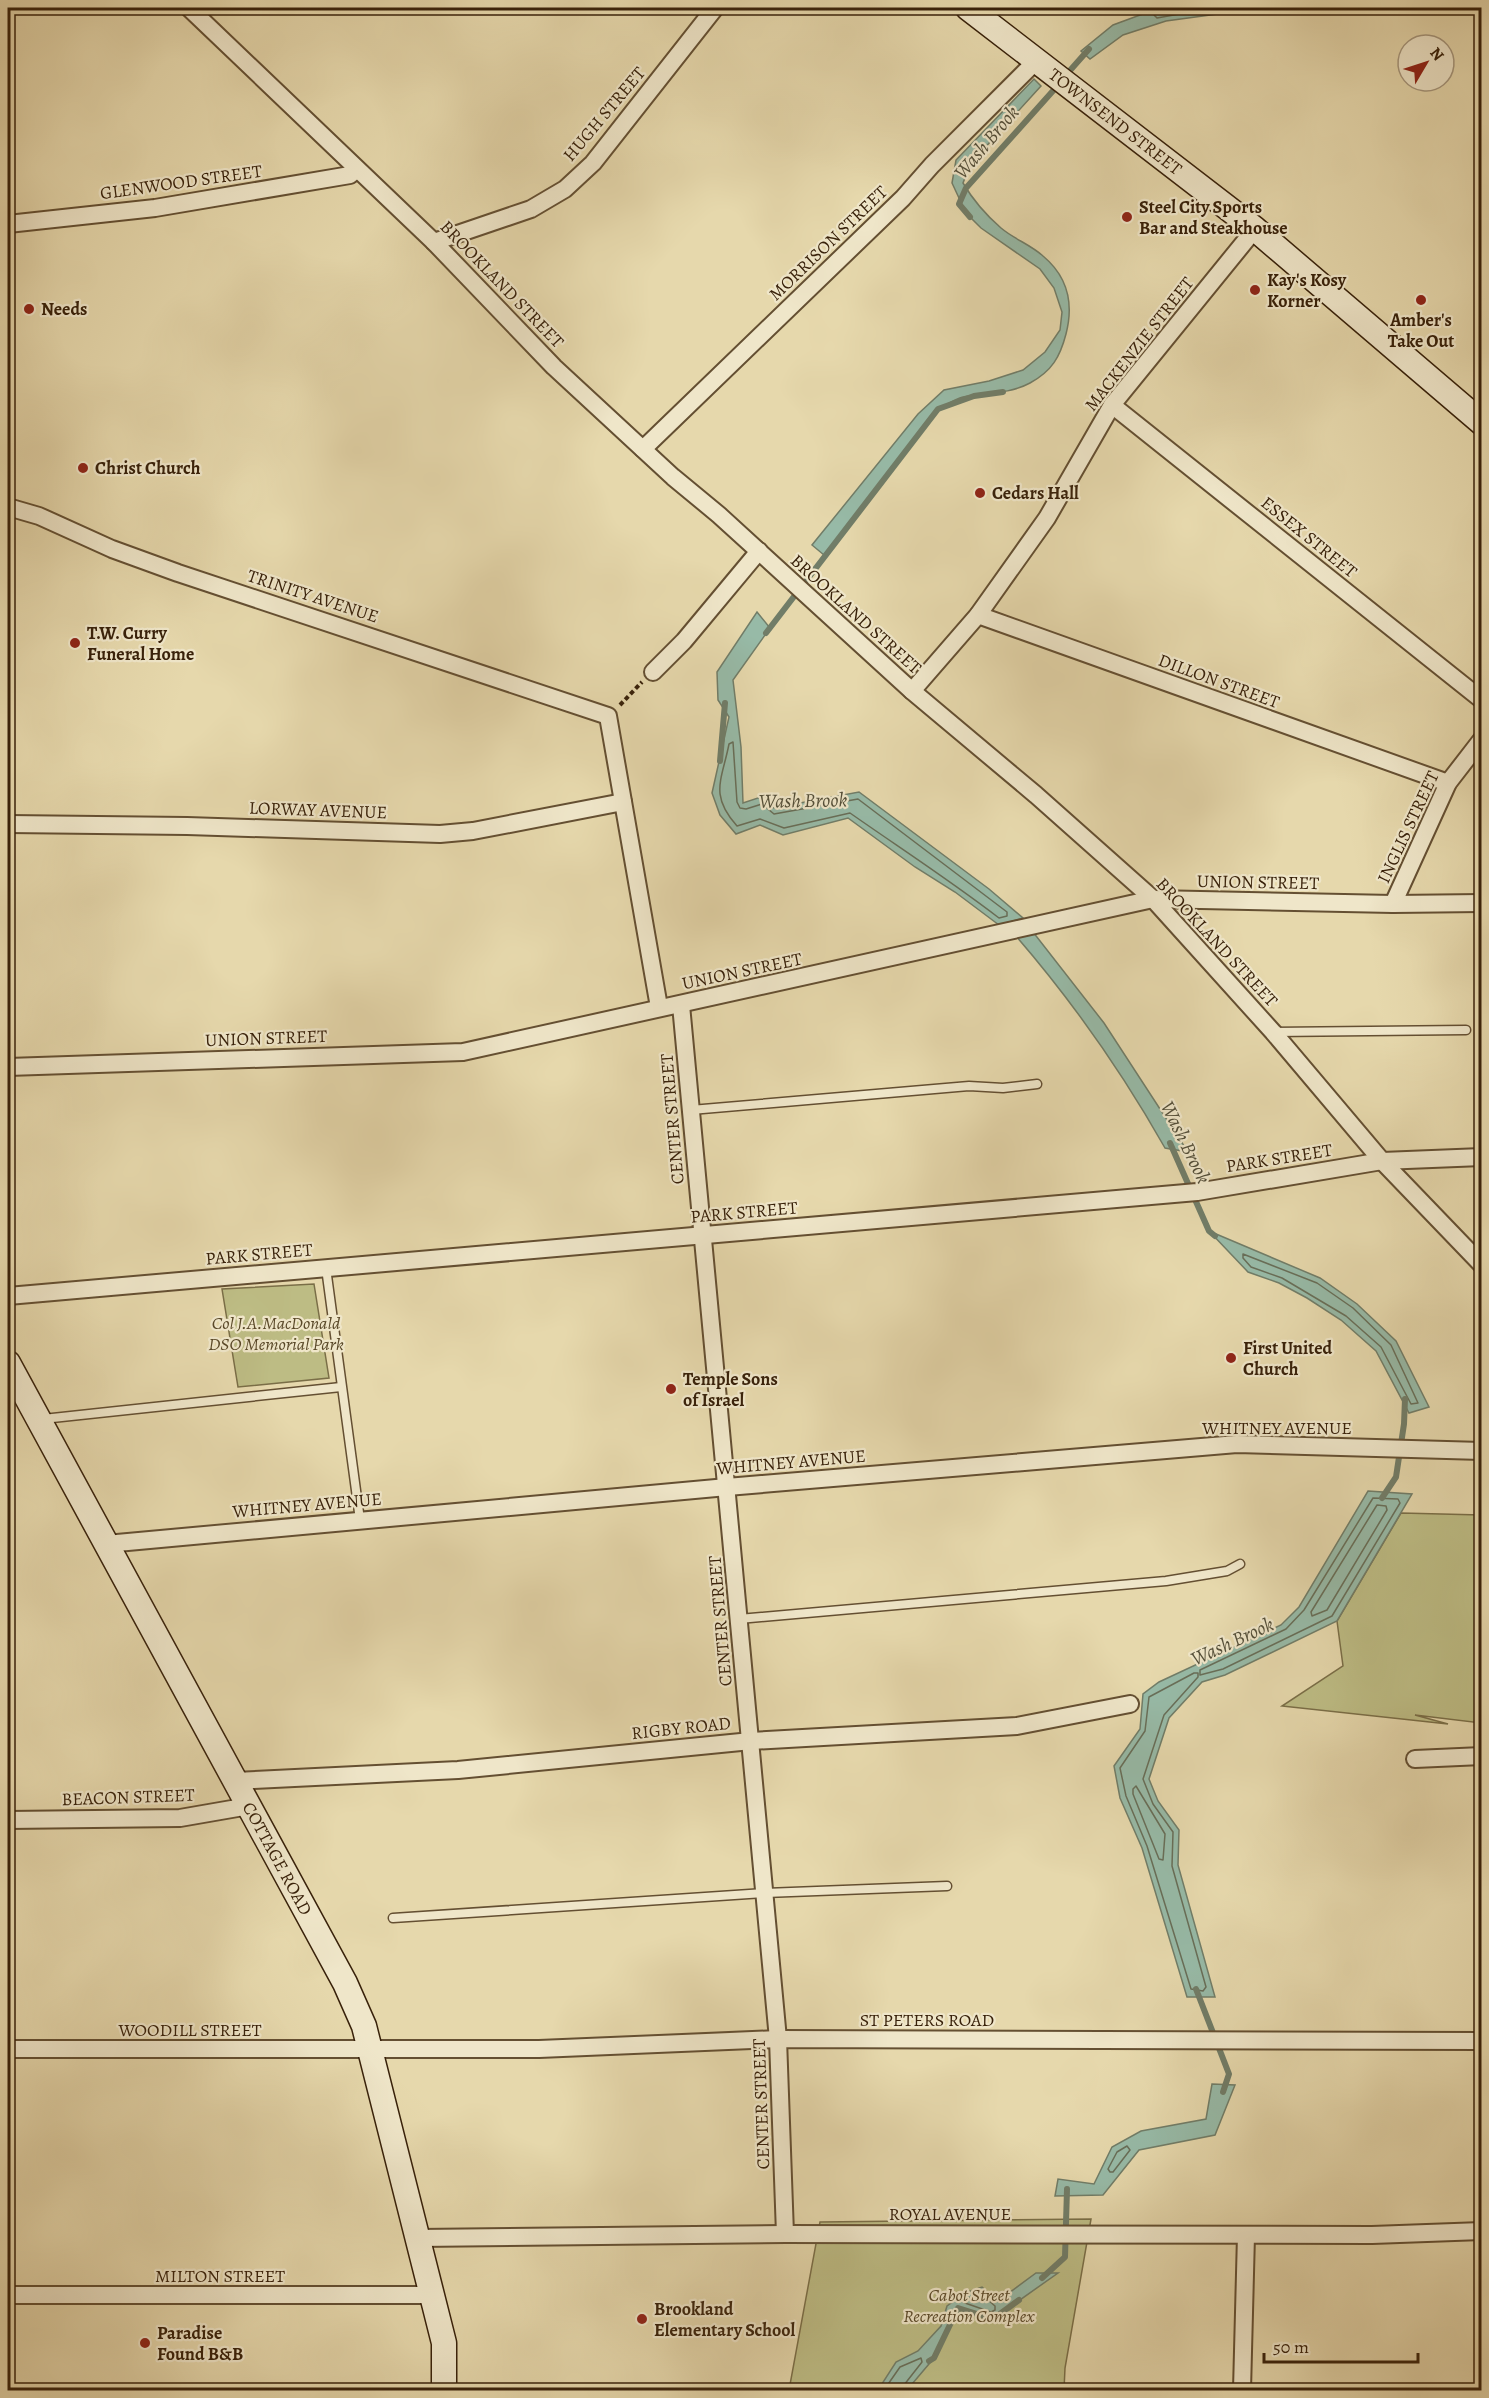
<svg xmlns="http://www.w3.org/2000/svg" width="1489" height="2398" viewBox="0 0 1489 2398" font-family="Alegreya,serif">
<rect width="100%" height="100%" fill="#e6d8ac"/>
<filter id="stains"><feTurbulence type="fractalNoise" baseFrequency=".00333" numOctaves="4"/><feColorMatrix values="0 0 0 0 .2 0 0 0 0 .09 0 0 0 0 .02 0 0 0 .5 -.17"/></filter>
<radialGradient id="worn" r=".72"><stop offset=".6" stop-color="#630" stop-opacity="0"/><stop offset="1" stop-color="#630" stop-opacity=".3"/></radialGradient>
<g fill="#bdbc84" stroke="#7a6e47" stroke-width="1.5">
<polygon points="314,1284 329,1378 238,1387 222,1289"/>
<polygon points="1401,1513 1481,1515 1481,1723 1415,1715 1448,1724 1282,1706 1343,1666 1337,1621"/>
<polygon points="1091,2219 1065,2368 1064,2390 789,2390 820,2222"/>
</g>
<g fill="#97baa7" stroke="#717d68" stroke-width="1.5">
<polygon points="1159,8 1262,8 1166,21 1123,35 1090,59 1081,51 1113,25"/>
<path d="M1034,79L1041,86L971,163L963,183C973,200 986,215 1001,228C1014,239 1031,245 1043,256C1067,276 1074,303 1066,334C1060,357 1052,371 1030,383C1010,394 985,393 963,397C955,399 946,405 938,409L824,555L812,545L918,414L944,390L989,381L1023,370L1045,352L1060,330L1062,312L1054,288L1040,269L981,228L966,213L952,183L956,160Z"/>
<polygon points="757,612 770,628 733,680 741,747 743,803 764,796 773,808 859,792 989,889 1023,918 999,925 955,892 915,867 848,818 783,835 760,825 736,834 720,815 712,793 729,717 718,700 717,672"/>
<path d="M1033,932L1104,1023L1188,1152L1165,1148C1122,1072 1073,1002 1016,936Z"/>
<polygon points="1209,1231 1320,1278 1357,1304 1396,1341 1429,1407 1409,1413 1376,1351 1341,1320 1307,1298 1279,1283 1248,1272"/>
<polygon points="1368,1491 1412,1494 1337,1621 1225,1675 1202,1682 1169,1718 1149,1779 1158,1801 1179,1830 1178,1865 1215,1997 1187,1997 1142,1848 1120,1798 1114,1766 1140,1729 1143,1694 1159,1682 1281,1625 1299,1607"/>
<polygon points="1212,2084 1235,2085 1215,2135 1139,2150 1103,2195 1055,2196 1058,2179 1094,2184 1112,2147 1141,2131 1206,2119"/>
<polygon points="1036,2273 1058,2273 993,2319 958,2308 934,2358 907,2390 878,2390 896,2362 918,2351 941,2326 947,2306 965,2293 982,2287 998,2301"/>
</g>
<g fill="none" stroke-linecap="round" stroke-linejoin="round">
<g stroke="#686e58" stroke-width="1.5">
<polyline points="1155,8 1154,15 1157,18 1213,8"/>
<path d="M733,742L737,802L740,808L746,809L762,804L774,814L858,799L1007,912V916L999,918C951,881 900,848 850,813L784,828L760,819L737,826C709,795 722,780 729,744Z"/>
<polygon points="1243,1254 1317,1283 1353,1308 1391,1345 1418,1403 1411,1404 1381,1347 1346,1316 1282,1278 1251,1267 1243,1258"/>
<polygon points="1373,1498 1398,1499 1400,1503 1332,1616 1223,1669 1200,1675 1200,1670 1286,1629 1304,1610"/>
<polygon points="1377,1505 1386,1506 1387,1510 1327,1610 1312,1616 1311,1612"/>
<polygon points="1194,1673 1198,1673 1198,1677 1164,1715 1143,1779 1153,1804 1173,1832 1172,1866 1206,1987 1203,1991 1191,1989 1147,1846 1126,1796 1120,1768 1145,1731 1149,1697"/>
<polygon points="1136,1786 1165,1834 1163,1860 1159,1859 1133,1794 1133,1789"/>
<polygon points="1127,2146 1130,2150 1113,2172 1110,2172 1108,2169 1117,2152"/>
<polygon points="981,2294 995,2306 995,2310 991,2312 965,2303 968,2298"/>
<polyline points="884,2390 900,2367 921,2358 922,2362 904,2385 903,2390"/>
</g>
<g stroke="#717d68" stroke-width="6">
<polyline points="1066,75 1089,49"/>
<polyline points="970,217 959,204 966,188 1060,83"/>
<polyline points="766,633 938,409 974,396 1003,392"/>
<polyline points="720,761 725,703"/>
<polyline points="1170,1143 1209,1231 1215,1236"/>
<polyline points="1382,1498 1396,1477 1404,1424 1405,1399"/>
<polyline points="1196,1989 1229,2074 1223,2092"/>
<polyline points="1042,2278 1065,2257 1067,2189"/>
<polyline points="929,2361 934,2358 958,2308 993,2319 1019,2300"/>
</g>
<defs>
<g id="lane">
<polyline points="1273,1032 1466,1030"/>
<polyline points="691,1110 969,1086 1003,1088 1037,1084"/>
<polyline points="326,1268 360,1520"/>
<polyline points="43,1419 341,1387"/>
<polyline points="739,1619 1166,1581 1227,1571 1240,1564"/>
<polyline points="393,1918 765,1893 947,1886"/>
</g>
<g id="street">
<polyline points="189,8 434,242 554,367 673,477 719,515 912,691 1036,795 1153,899 1273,1032 1382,1161 1482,1265"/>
<polyline points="8,224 155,208 350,175 357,169"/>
<polyline points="434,242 531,209 565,189 593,163 715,8"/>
<polyline points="1112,405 1482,700"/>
<polyline points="643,449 903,198 932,165 1036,61"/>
<polyline points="8,507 39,516 112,549 178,573 608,716 659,1007"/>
<polyline points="978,615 1448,783"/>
<polyline points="653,672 684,641 759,551"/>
<polyline points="912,691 978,615 1047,518 1112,405 1255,229"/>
<polyline points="8,824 187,826 440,834 473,831 623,802"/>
<polyline points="1393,904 1448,783 1482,739"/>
<polyline points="681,1005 778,2039 785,2234"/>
<polyline points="8,1067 463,1052 1153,899 1393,904 1482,903"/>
<polyline points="8,1296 1197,1192 1382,1161 1482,1157"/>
<polyline points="106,1544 727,1487 1237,1444 1482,1451"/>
<polyline points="1415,1759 1482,1756"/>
<polyline points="235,1781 458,1770 751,1741 1017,1726 1130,1704"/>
<polyline points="8,1820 180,1818 249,1806"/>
<polyline points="8,2049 539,2049 778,2039 1482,2041"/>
<polyline points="418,2238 785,2234 1372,2235 1482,2231"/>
<polyline points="8,2295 433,2295"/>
<polyline points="1242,2390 1246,2235"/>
</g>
<g id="secondary">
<path id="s1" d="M968,8L1255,229L1482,423"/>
<path id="s2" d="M8,1363L345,1983L364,2026L444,2343V2390"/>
</g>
</defs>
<use href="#lane" stroke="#644f32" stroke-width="11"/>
<use href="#street" stroke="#644f32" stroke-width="20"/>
<use href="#secondary" stroke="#38210a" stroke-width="27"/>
<polyline stroke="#38210a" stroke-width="4" stroke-dasharray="4.5 3" stroke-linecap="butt" points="620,705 642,682"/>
<use href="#lane" stroke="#efe6c9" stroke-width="8"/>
<use href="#street" stroke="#efe6c9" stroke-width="16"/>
<use href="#secondary" stroke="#efe6c9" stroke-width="24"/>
</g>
<g fill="#8f2418" stroke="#efe6c9" stroke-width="2">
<circle cx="1127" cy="217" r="6"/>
<circle cx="1255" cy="290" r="6"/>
<circle cx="1421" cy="300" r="6"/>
<circle cx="29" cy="309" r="6"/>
<circle cx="83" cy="468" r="6"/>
<circle cx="980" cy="493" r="6"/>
<circle cx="75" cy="643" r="6"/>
<circle cx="1231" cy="1358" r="6"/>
<circle cx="671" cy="1389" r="6"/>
<circle cx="642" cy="2319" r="6"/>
<circle cx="145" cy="2343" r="6"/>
</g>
<g text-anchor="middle" stroke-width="4.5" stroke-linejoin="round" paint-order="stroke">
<g font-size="18" fill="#38210a" stroke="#efe6c9">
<text transform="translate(604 114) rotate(-50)" y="6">HUGH STREET</text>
<text dy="6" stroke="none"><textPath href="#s1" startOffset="186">TOWNSEND STREET</textPath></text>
<text transform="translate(181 182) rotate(-8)" y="6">GLENWOOD STREET</text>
<text transform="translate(828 243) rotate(-44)" y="6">MORRISON STREET</text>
<text transform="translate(502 284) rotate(46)" y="6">BROOKLAND STREET</text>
<text transform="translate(1139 344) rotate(-52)" y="6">MACKENZIE STREET</text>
<text transform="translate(1309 537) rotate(39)" y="6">ESSEX STREET</text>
<text transform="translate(313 596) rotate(18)" y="6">TRINITY AVENUE</text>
<text transform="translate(856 614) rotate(42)" y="6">BROOKLAND STREET</text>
<text transform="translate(1219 681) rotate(20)" y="6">DILLON STREET</text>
<text transform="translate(318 810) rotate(2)" y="6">LORWAY AVENUE</text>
<text transform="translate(1408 827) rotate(-65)" y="6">INGLIS STREET</text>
<text transform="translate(1258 882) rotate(1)" y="6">UNION STREET</text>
<text transform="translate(1217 942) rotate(47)" y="6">BROOKLAND STREET</text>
<text transform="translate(742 971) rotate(-12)" y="6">UNION STREET</text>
<text transform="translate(266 1038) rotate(-2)" y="6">UNION STREET</text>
<text transform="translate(672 1119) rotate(-95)" y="6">CENTER STREET</text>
<text transform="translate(1279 1158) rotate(-9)" y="6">PARK STREET</text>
<text transform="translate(744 1212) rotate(-5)" y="6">PARK STREET</text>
<text transform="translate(259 1254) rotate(-5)" y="6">PARK STREET</text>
<text x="1277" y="1434">WHITNEY AVENUE</text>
<text transform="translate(791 1462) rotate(-5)" y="6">WHITNEY AVENUE</text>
<text transform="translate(307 1505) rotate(-5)" y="6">WHITNEY AVENUE</text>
<text transform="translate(720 1621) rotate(-95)" y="6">CENTER STREET</text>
<text transform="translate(681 1728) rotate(-6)" y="6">RIGBY ROAD</text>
<text transform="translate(128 1797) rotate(-2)" y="6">BEACON STREET</text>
<text dy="6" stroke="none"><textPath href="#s2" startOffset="564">COTTAGE ROAD</textPath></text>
<text x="927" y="2026">ST PETERS ROAD</text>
<text x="190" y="2036">WOODILL STREET</text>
<text transform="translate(761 2104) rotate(-92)" y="6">CENTER STREET</text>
<text x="950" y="2220">ROYAL AVENUE</text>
<text x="220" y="2282">MILTON STREET</text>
</g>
<g font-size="18" font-weight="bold" fill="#38210a" stroke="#efe6c9" text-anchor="start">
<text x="1139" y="213">Steel City Sports<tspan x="1139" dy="21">Bar and Steakhouse</tspan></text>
<text x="1267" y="286">Kay's Kosy<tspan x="1267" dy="21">Korner</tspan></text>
<text x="41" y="315">Needs</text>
<text x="1421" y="326" text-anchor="middle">Amber's<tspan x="1421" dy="21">Take Out</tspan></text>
<text x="95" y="474">Christ Church</text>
<text x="992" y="499">Cedars Hall</text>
<text x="87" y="639">T.W. Curry<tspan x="87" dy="21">Funeral Home</tspan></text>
<text x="1243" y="1354">First United<tspan x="1243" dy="21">Church</tspan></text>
<text x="683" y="1385">Temple Sons<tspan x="683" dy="21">of Israel</tspan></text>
<text x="654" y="2315">Brookland<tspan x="654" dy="21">Elementary School</tspan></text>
<text x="157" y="2339">Paradise<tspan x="157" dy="21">Found B&amp;B</tspan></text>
</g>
<g font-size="18" font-style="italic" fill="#594828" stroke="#efe6c9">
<text x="276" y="1329">Col J.A.MacDonald<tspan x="276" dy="21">DSO Memorial Park</tspan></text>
<text x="969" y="2301">Cabot Street<tspan x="969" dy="21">Recreation Complex</tspan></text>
</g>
<g font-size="20" font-style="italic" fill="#544f39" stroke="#efe6c9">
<text transform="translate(986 142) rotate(-50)" y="7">Wash Brook</text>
<text transform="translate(803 800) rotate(-1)" y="7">Wash Brook</text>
<text transform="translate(1186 1142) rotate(64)" y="7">Wash Brook</text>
<text transform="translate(1232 1641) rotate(-25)" y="7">Wash Brook</text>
</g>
</g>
<rect width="1489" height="2398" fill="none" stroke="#e6d8ac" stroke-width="30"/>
<rect x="9" y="9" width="1471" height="2380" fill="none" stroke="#38210a" stroke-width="3"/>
<rect x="15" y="15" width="1459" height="2368" fill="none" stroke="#38210a" stroke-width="1.5"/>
<g transform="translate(1426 63) rotate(51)"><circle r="28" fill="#efe6c9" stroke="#a6977d" stroke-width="1.5"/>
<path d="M0-4.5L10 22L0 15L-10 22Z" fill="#8f2418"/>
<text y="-9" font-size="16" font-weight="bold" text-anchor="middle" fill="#38210a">N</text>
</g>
<path d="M1264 2353v9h154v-9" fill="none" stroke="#38210a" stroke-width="3"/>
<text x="1273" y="2353" font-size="18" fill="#38210a" stroke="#efe6c9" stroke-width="4.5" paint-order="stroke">50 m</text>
<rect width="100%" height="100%" filter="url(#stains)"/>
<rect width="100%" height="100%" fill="url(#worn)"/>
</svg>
